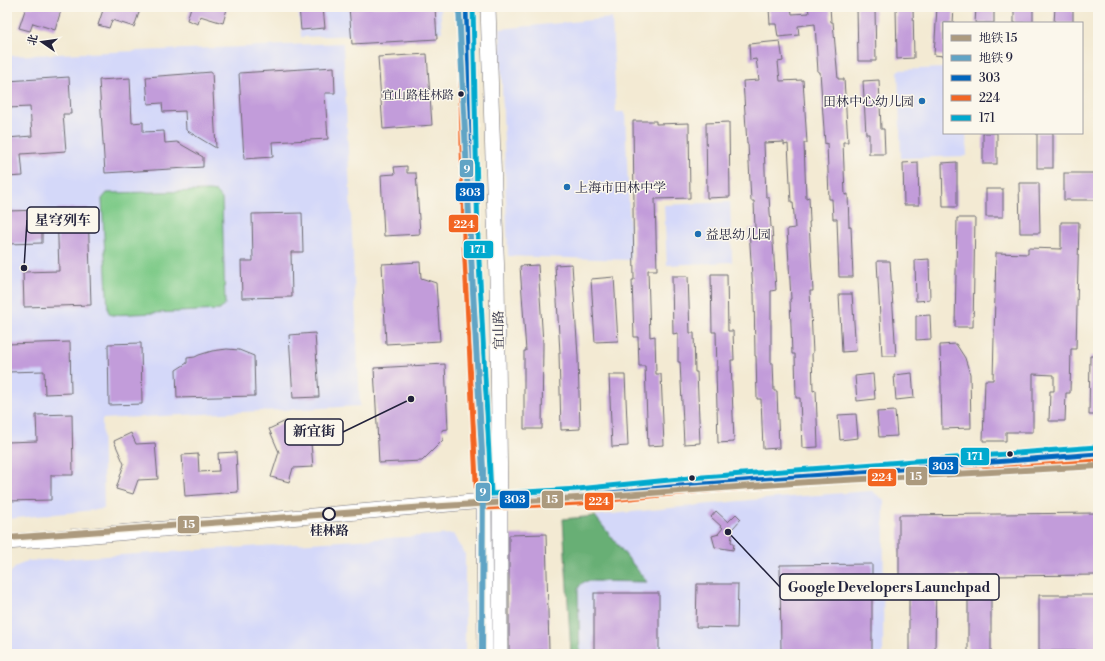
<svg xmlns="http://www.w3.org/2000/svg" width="1105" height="661" viewBox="0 0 1105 661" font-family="'Libre Bodoni','Noto Serif SC',serif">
<rect width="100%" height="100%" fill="#fbf7ec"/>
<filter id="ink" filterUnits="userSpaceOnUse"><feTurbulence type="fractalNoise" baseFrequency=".025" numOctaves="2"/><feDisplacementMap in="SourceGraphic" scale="8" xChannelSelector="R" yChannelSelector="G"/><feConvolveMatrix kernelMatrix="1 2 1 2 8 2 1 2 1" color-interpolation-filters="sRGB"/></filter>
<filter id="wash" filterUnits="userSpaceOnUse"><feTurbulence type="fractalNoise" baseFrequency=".012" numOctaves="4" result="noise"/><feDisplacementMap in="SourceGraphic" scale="16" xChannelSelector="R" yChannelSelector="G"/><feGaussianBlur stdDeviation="0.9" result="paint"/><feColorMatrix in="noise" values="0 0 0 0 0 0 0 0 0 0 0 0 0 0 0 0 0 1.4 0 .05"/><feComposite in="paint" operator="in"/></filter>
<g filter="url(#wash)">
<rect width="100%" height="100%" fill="#f3ead3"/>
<g fill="#d4d8f9">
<polygon points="298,7 440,7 442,32 301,37"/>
<polygon points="612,18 616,112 625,112 631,260 508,256 500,29"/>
<polygon points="343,43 360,406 102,419 104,509 7,519 7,56"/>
<polygon points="944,68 944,133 966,133 967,156 901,158 898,70"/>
<polygon points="730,202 732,262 667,265 664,205"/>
<polygon points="872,491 884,500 883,654 571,654 563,519 750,500"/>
<polygon points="453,534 465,554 465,654 7,654 7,580 11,572 17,566 28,561"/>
</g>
<polygon fill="#7fcb89" stroke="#507662" points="209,191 216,192 222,199 225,304 220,310 111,315 108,311 102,199 107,193"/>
<path fill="#67af75" stroke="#446858" d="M595,516L647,582L588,581C582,582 580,584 578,590L580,654H571L563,519Z"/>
<g id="blocks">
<g fill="#c29cda">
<polygon points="26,7 62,7 55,30 33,23 30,31 19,28"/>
<polygon points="104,7 141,7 134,27 112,20 109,28 98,25"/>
<polygon points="191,7 220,7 227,9 223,23 200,16 198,24 187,20"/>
<polygon points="299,7 323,7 325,28 301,30"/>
<polygon points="349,7 435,7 437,39 352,44"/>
<polygon points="781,7 791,7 792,14 809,13 808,7 830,7 831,22 833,22 838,79 844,79 848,142 843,142 845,195 848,194 849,227 851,227 853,277 839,277 837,219 833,219 832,199 829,199 827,143 825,144 820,72 818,72 815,24 798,26 799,35 778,37 776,24 770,24 769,8"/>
<polygon points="857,7 871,7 871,9 875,9 876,61 858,61"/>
<polygon points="896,7 913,7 914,58 897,59"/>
<polygon points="937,7 954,7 953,23 944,23 944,56 934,55"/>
<polygon points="976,7 994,7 994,23 975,23"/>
<rect x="1014" y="7" width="19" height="16"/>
<polygon points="1055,7 1073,7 1073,23 1054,23"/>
<polygon points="780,41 783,61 778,62 780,81 803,80 807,143 804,143 806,198 809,197 810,222 809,222 813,291 810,291 813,353 812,353 813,391 816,390 818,447 802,448 800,398 796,398 795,354 792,354 790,299 791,299 787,229 795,228 793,202 791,202 788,144 784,145 784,142 764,143 766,197 769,197 771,227 772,227 776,290 771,291 771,363 773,363 774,391 777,391 779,448 763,449 761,399 757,399 756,356 755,356 754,292 753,292 749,229 755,228 754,201 751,201 748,144 747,144 743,81 759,80 756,59 750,60 749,44"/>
<polygon points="427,54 432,125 383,129 378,57"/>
<polygon points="334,67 335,93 325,93 328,139 272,142 273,157 244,159 239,73"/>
<polygon points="212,72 216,148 186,130 185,111 163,112 162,103 148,104 146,77"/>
<polygon points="69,77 71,114 63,114 66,151 21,154 23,176 7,177 7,138 32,136 30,107 7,108 7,81"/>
<polygon points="130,78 132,123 143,122 143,132 164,131 165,143 177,142 203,157 203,167 105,173 99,80"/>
<polygon points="879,80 881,129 884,129 885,154 869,154 869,134 866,134 863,81"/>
<polygon points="633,121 656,121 656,124 689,123 690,198 655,199 657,270 648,270 650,337 655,336 656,374 661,374 664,445 648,446 645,366 639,366 638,337 634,337 632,280 634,280 633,207 634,207"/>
<polygon points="729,122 730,197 707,198 706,123"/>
<rect x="983" y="133" width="14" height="31"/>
<rect x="1037" y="133" width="16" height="35"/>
<polygon points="918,162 919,205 904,205 903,163"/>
<polygon points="957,162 957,207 943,207 942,163"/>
<polygon points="407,166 407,173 416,173 420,234 384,236 381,175 395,174 394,167"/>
<rect x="1064" y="173" width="34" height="27"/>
<polygon points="1019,183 1039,183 1040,233 1020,233"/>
<rect x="986" y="189" width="17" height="28"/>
<polygon points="88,208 91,305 24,307 23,272 59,271 57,209"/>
<polygon points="42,210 42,243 7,244 7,211"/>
<polygon points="302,213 303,252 291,252 292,297 242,298 241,261 253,261 252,214"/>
<polygon points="957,218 975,218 973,327 955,327"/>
<polygon points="1061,222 1079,222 1076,349 1071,349 1070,393 1066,393 1065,421 1049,421 1050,391 1054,391 1054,375 1033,374 1033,432 1006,432 1006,441 983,441 985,380 993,380 996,253 1028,254 1028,248 1061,249"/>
<polygon points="929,259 930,300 916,301 915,260"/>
<polygon points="877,261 890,261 896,356 882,356"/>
<polygon points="420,262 421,278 436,283 440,341 386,344 382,264"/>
<polygon points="572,264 578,356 580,429 561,430 559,353 560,353 555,265"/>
<polygon points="538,265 543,343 542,429 524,429 524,351 526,351 520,266"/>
<polygon points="711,274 727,274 728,331 733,331 734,360 731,360 734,442 718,443 716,371 717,371 716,332 712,332"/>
<polygon points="672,276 688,276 690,333 694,333 695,372 697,372 700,443 684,444 680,362 678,362 678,333 673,334"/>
<polygon points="614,277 618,341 595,342 591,279"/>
<polygon points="839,294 852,294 856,351 842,352"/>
<polygon points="930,315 931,339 916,340 916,316"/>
<polygon points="315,333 319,397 293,398 289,335"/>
<polygon points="70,342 71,393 45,394 44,371 7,372 7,344"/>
<polygon points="141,343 142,404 109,405 108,344"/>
<polygon points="956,344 965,358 970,374 971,428 942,429 940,345"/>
<polygon points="227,349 239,350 254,356 255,396 177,398 176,370 187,363 187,358 195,357 199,355 212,351"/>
<polygon points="1090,356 1098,356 1098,415 1089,415"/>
<polygon points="445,364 448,429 442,430 443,440 422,461 379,463 374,368"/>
<polygon points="912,373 914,398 896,400 894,375"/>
<polygon points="873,374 875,399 857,401 855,376"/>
<polygon points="609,375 625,375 628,446 612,447"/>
<polygon points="895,411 897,436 879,437 877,412"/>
<polygon points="72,414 73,475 51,475 51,500 7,501 7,442 37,441 36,415"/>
<polygon points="856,414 858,438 840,440 838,415"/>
<polygon points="286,421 291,432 310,431 313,467 293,468 289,482 271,477 279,452 269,429"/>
<polygon points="131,433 136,444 155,443 158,479 138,480 133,494 116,489 124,464 114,441"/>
<polygon points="236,452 238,492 185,496 182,455 198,454 199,472 219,471 218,453"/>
<polygon points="716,511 728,522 736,514 741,519 733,528 731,542 734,544 733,550 715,547 712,536 719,534 718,534 723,528 711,517"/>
<polygon points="1098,513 1098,575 991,576 991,654 968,654 968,576 936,576 935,654 909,654 909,577 899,577 899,515"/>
<polygon points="546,534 549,650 509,651 509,535"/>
<polygon points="872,564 872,654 781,654 780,565"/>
<polygon points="697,584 738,584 737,628 696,627"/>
<rect x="594" y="593" width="65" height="60"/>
<rect x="1039" y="595" width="59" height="56"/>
</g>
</g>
</g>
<g filter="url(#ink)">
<use href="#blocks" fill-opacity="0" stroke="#6b6870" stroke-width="1"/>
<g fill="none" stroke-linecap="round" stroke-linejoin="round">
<defs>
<g id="major">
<polyline points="466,7 471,242 484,501 485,654"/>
<polyline points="488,7 497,279 500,500 500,654"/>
<polyline points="7,542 106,534 484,501 579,496 691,485 1098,454"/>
</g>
</defs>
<use href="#major" stroke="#6b6870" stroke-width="16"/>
<use href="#major" stroke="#fff" stroke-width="15"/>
<defs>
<polyline id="bus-1" points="466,7 471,242 484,501 579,496 691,485 1098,454"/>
<polyline id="bus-2" points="459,7 464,242 477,501 480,507 484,508 580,503 692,492 1098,461"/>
<polyline id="bus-3" points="473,7 478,242 491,494 578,489 690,478 1097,447"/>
</defs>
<use href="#bus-1" stroke="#fbf7ec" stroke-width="8"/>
<use href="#bus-2" stroke="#fbf7ec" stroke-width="8"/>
<use href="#bus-3" stroke="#fbf7ec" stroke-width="8"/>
<use href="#bus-1" stroke="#0065bd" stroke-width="5"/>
<use href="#bus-2" stroke="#f26522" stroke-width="5"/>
<use href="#bus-3" stroke="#00a9ce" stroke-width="5"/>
<defs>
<polyline id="metro-1" points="7,538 426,507 593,497 808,482 1098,466"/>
<polyline id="metro-2" points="459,7 470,237 483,470 482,654"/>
</defs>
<use href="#metro-1" stroke="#fbf7ec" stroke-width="9"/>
<use href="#metro-2" stroke="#fbf7ec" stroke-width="9"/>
<use href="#metro-1" stroke="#ac9a7e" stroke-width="6"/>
<use href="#metro-2" stroke="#61a4c5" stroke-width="6"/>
</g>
</g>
<g fill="#22223b" stroke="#fbf7ec" stroke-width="1.5">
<circle cx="461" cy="94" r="3.5"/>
<circle cx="1010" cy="454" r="3.5"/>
<circle cx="692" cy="478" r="3.5"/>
</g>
<g fill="#1f6fb2" stroke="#fbf7ec" stroke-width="1.5">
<circle cx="922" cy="101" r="4"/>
<circle cx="567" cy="187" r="4"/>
<circle cx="698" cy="234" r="4"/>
</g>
<circle fill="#fbf7ec" stroke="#22223b" stroke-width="2" cx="329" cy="514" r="6"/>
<g text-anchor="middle" stroke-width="3" stroke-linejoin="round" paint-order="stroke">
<g font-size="12" fill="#22223b" stroke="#fbf7ec" text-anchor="end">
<text x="454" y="99">宜山路桂林路</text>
</g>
<g font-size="13" fill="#22223b" stroke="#fbf7ec" text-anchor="start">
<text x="914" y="106" text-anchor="end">田林中心幼儿园</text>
<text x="575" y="192">上海市田林中学</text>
<text x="706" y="239">益思幼儿园</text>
</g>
<g font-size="13" fill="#22223b" stroke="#fbf7ec">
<text transform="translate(498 330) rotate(-91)" y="5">宜山路</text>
</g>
<g font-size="13" font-weight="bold" fill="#22223b" stroke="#fbf7ec">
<text x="329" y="535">桂林路</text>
</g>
</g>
<path fill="none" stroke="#22223b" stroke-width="1.5" d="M24 268L27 220M411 399L343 432M728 532L780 587"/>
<g fill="#22223b" stroke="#fbf7ec" stroke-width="1.5">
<circle cx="24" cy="268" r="4"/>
<circle cx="411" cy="399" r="4"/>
<circle cx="728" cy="532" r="4"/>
</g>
<g fill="#fbf7ec" stroke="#22223b" stroke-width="1.5">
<rect x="27" y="207" width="72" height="26" rx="4"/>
<rect x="285" y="419" width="58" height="26" rx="4"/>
<rect x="780" y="574" width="219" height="26" rx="4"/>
</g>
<g font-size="14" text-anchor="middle" font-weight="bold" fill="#22223b">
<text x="63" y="225">星穹列车</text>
<text x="314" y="436">新宜街</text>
<text x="889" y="592">Google Developers Launchpad</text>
</g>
<g stroke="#fbf7ec" stroke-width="1.5">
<rect x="459" y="159" width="15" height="19" rx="4" fill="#61a4c5"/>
<rect x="455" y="182" width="30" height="20" rx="4" fill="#0065bd"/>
<rect x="448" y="214" width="31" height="19" rx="4" fill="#f26522"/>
<rect x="463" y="240" width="31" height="19" rx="4" fill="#00a9ce"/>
<rect x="960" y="447" width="30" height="19" rx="4" fill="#00a9ce"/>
<rect x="928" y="456" width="31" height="19" rx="4" fill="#0065bd"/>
<rect x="905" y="466" width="23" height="20" rx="4" fill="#ac9a7e"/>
<rect x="867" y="468" width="30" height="19" rx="4" fill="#f26522"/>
<rect x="475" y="482" width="16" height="20" rx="4" fill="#61a4c5"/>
<rect x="499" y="490" width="31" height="19" rx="4" fill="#0065bd"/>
<rect x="541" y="490" width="23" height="19" rx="4" fill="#ac9a7e"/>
<rect x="584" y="492" width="30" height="19" rx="4" fill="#f26522"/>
<rect x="177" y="515" width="23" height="19" rx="4" fill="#ac9a7e"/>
</g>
<g font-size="11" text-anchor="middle" font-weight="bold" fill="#fff">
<text x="467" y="173">9</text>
<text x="470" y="196">303</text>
<text x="464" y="228">224</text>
<text x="478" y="253">171</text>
<text x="975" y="460">171</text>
<text x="943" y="470">303</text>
<text x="916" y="480">15</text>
<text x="882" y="481">224</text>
<text x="483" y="496">9</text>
<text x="515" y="503">303</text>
<text x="552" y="503">15</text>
<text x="599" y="505">224</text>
<text x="189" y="528">15</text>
</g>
<rect width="1105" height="661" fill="none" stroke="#fbf7ec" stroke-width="24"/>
<rect x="943" y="22" width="140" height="112" fill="#fbf7ec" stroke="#a4a2a5"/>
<rect x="951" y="35" width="20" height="6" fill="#ac9a7e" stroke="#a4a2a5"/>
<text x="979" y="42" font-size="12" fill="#22223b">地铁 15</text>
<rect x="951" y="55" width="20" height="6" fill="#61a4c5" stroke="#a4a2a5"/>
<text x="979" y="62" font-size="12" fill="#22223b">地铁 9</text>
<rect x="951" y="75" width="20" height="6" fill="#0065bd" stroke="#a4a2a5"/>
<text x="979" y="82" font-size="12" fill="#22223b">303</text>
<rect x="951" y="95" width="20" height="6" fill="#f26522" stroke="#a4a2a5"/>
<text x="979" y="102" font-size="12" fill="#22223b">224</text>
<rect x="951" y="115" width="20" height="6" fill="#00a9ce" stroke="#a4a2a5"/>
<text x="979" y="122" font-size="12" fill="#22223b">171</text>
<g transform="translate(42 42) rotate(283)" stroke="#fbf7ec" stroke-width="3" paint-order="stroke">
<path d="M0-3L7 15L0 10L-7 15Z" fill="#22223b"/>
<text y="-6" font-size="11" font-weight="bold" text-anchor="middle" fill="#22223b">北</text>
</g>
</svg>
